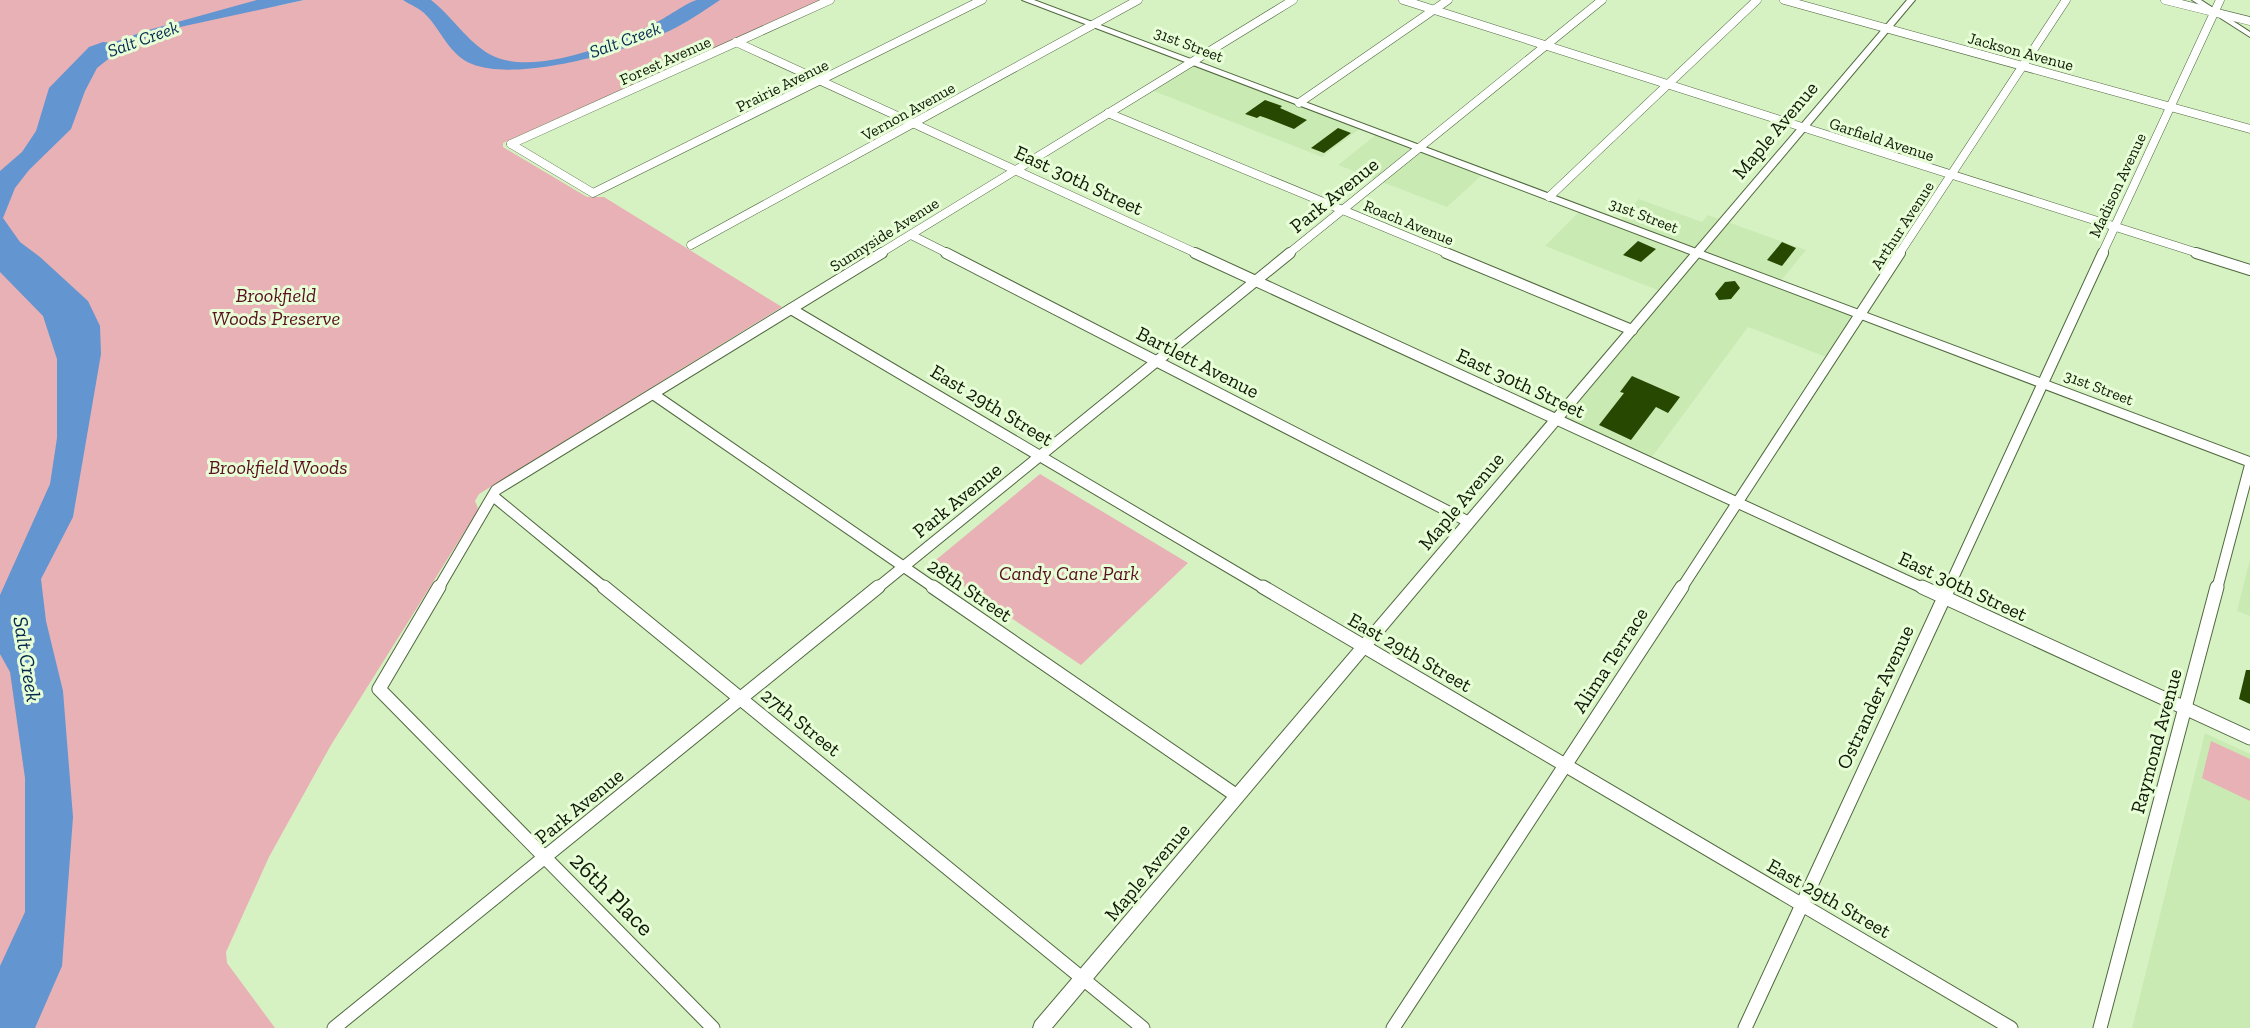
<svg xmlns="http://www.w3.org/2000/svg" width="2250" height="1028" viewBox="0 0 2250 1028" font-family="'Zilla Slab',serif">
<rect width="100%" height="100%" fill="#d6f2c3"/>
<g fill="#caeab4">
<polygon points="1187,62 1361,128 1322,157 1146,88"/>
<polygon points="1377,134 1483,174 1447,207 1338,165"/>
<polygon points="1639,199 1702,222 1708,215 1806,250 1780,282 1619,221"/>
<polygon points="1580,211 1692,254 1660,291 1545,246"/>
<polygon points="1698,256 1862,317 1834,360 1748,327 1646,465 1559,425"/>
<polygon points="2250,559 2250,616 2237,611"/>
<polygon points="2205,733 2250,754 2250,1028 2132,1028"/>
</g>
<g fill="#e8b1b6">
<polygon points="0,0 267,0 277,6 304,0 820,0 503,143 503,147 587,197 604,197 782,307 479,494 475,501 478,508 475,515 331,745 269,857 226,952 227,963 275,1028 0,1028"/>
<polygon points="1040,474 1188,563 1081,665 931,564"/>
<polygon points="2211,741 2250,759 2250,801 2202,778"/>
</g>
<g fill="#6395d0">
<polygon points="257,0 304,0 180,27 146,38 121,49 97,68 85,91 71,129 29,170 15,188 3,218 20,242 40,257 88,301 100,326 101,354 73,517 41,579 46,621 63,691 73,817 62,966 35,1028 0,1028 0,966 25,912 25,778 10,672 0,654 0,595 50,484 57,438 57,359 43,316 0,272 0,171 22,152 36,131 49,88 89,47 103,42 112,43 145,31"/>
<path d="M403,0H431C453,17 467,42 491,55C534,77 614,44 653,24C665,19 687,2 697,0C704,0 713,0 720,0C706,9 692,19 677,27C634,50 518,83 472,64C449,55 442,31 426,15C420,8 410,5 403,0Z"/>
</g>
<g fill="#264800">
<polygon points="1265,100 1282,106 1280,108 1307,120 1294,129 1266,118 1260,116 1257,118 1245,114"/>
<polygon points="1338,128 1351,133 1324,153 1311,148"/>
<polygon points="1638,241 1656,249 1641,262 1623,255"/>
<polygon points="1782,242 1796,248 1782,266 1767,260"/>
<polygon points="1735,281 1740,288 1731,299 1719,300 1715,294 1725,282"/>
<polygon points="1632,376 1680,397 1668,413 1656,407 1631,440 1599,425 1624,393 1620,392"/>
<polygon points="2246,670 2250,670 2250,704 2239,699"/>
</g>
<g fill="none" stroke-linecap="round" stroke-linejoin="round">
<defs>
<g id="minor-far2">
<polyline points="1403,0 2201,254"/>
<polyline points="1784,0 2250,129"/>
<polyline points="2165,0 2250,21"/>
<polyline points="736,42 1198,254"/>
<polyline points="1299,103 1448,0"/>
<polyline points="1108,113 1449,254"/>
<polyline points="511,144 593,193 982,0"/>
<polyline points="511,144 830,0"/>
<polyline points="1549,197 1757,0"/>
<polyline points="911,235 949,254"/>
<polyline points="691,245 1138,0"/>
<polyline points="879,254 1293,0"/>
<polyline points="1288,254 1602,0"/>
<polyline points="1899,254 2066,0"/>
<polyline points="2102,254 2220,0"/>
</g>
<g id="minor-far1">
<polyline points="946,253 1469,522"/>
<polyline points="1195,253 1925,589"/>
<polyline points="1446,253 1632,330"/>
<polyline points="2196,253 2250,270"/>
<polyline points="791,309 1265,589"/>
<polyline points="653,394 936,589"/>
<polyline points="493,496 606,589"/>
<polyline points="438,589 496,490 882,253"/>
<polyline points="876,589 1290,253"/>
<polyline points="1681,589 1900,253"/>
<polyline points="1948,589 2103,253"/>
<polyline points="2217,589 2250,465"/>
</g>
<g id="minor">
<polyline points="439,587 379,689 713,1028"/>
<polyline points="604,587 1143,1028"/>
<polyline points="933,587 1237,796"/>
<polyline points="1263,587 2011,1028"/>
<polyline points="1922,587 2250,738"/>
<polyline points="334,1028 878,587"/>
<polyline points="1393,1028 1682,587"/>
<polyline points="1745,1028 1949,587"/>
<polyline points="2100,1028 2217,587"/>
</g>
<g id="tertiary">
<polygon points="1907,0 1915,0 1052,1028 1033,1028 1035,1022"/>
<polygon points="2192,0 2201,0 2250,32 2250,37"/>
</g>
<polygon id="secondary" points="1022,0 1034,0 2250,457 2250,467"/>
</defs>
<use href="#minor-far2" stroke="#50683e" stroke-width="9"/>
<use href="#minor-far1" stroke="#50683e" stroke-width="12"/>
<use href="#minor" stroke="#50683e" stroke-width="15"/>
<use href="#tertiary" stroke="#50683e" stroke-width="2"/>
<use href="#secondary" stroke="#50683e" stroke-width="2"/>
<use href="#minor-far2" stroke="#fff" stroke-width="8"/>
<use href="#minor-far1" stroke="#fff" stroke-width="10"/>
<use href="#minor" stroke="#fff" stroke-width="13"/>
<use href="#tertiary" fill="#fff" fill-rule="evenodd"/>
<use href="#secondary" fill="#fff" fill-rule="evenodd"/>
</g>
<g text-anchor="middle" stroke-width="6" stroke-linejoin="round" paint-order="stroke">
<g font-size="16" fill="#101908" stroke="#e7fed7">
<text transform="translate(1189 44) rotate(21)" y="6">31st Street</text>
<text transform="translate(2021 51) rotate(15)" y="6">Jackson Avenue</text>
<text transform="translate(665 60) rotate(-24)" y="6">Forest Avenue</text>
<text transform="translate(782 85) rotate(-26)" y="6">Prairie Avenue</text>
<text transform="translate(908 111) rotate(-29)" y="6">Vernon Avenue</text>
<text transform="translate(1882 139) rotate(18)" y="6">Garfield Avenue</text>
<text transform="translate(2117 185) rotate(-65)" y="6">Madison Avenue</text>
<text transform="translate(1644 215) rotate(21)" y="6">31st Street</text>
<text transform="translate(1409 222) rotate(22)" y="6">Roach Avenue</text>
<text transform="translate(1902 225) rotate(-57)" y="6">Arthur Avenue</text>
<text transform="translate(884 234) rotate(-32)" y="6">Sunnyside Avenue</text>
<text transform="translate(2099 387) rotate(21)" y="6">31st Street</text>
</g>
<g font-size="18" font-style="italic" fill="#04294f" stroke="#e7fed7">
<text transform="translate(143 39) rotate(-20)" y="6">Salt Creek</text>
<text transform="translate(625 40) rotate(-20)" y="6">Salt Creek</text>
</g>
<g font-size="20" fill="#101908" stroke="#e7fed7">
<text transform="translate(1775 130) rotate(-50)" y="7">Maple Avenue</text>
<text transform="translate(1079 180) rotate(25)" y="7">East 30th Street</text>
<text transform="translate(1334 195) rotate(-39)" y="7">Park Avenue</text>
<text transform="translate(1198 362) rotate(27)" y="7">Bartlett Avenue</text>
<text transform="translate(1521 383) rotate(25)" y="7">East 30th Street</text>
<text transform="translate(992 405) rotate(31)" y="7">East 29th Street</text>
<text transform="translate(957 500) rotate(-39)" y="7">Park Avenue</text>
<text transform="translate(1461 501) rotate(-50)" y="7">Maple Avenue</text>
<text transform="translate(1963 586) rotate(25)" y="7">East 30th Street</text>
<text transform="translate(970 590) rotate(34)" y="7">28th Street</text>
<text transform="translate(1410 652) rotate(30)" y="7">East 29th Street</text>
<text transform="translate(1610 660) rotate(-57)" y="7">Alima Terrace</text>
<text transform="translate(1875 697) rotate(-65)" y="7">Ostrander Avenue</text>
<text transform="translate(801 722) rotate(39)" y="7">27th Street</text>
<text transform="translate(2156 741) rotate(-75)" y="7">Raymond Avenue</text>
<text transform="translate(579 806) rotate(-39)" y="7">Park Avenue</text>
<text transform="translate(1147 872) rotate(-50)" y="7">Maple Avenue</text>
<text transform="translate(1829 898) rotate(30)" y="7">East 29th Street</text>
</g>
<g font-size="20" font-style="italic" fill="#5a0e21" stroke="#e7fed7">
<text x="276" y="302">Brookfield<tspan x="276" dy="23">Woods Preserve</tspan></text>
<text x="278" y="474">Brookfield Woods</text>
<text x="1069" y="580">Candy Cane Park</text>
</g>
<g font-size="21" font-style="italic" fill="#04294f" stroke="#e7fed7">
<text transform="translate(27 659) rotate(81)" y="7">Salt Creek</text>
</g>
<g font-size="24" fill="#101908" stroke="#e7fed7">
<text transform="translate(612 894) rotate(45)" y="8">26th Place</text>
</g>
</g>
</svg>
